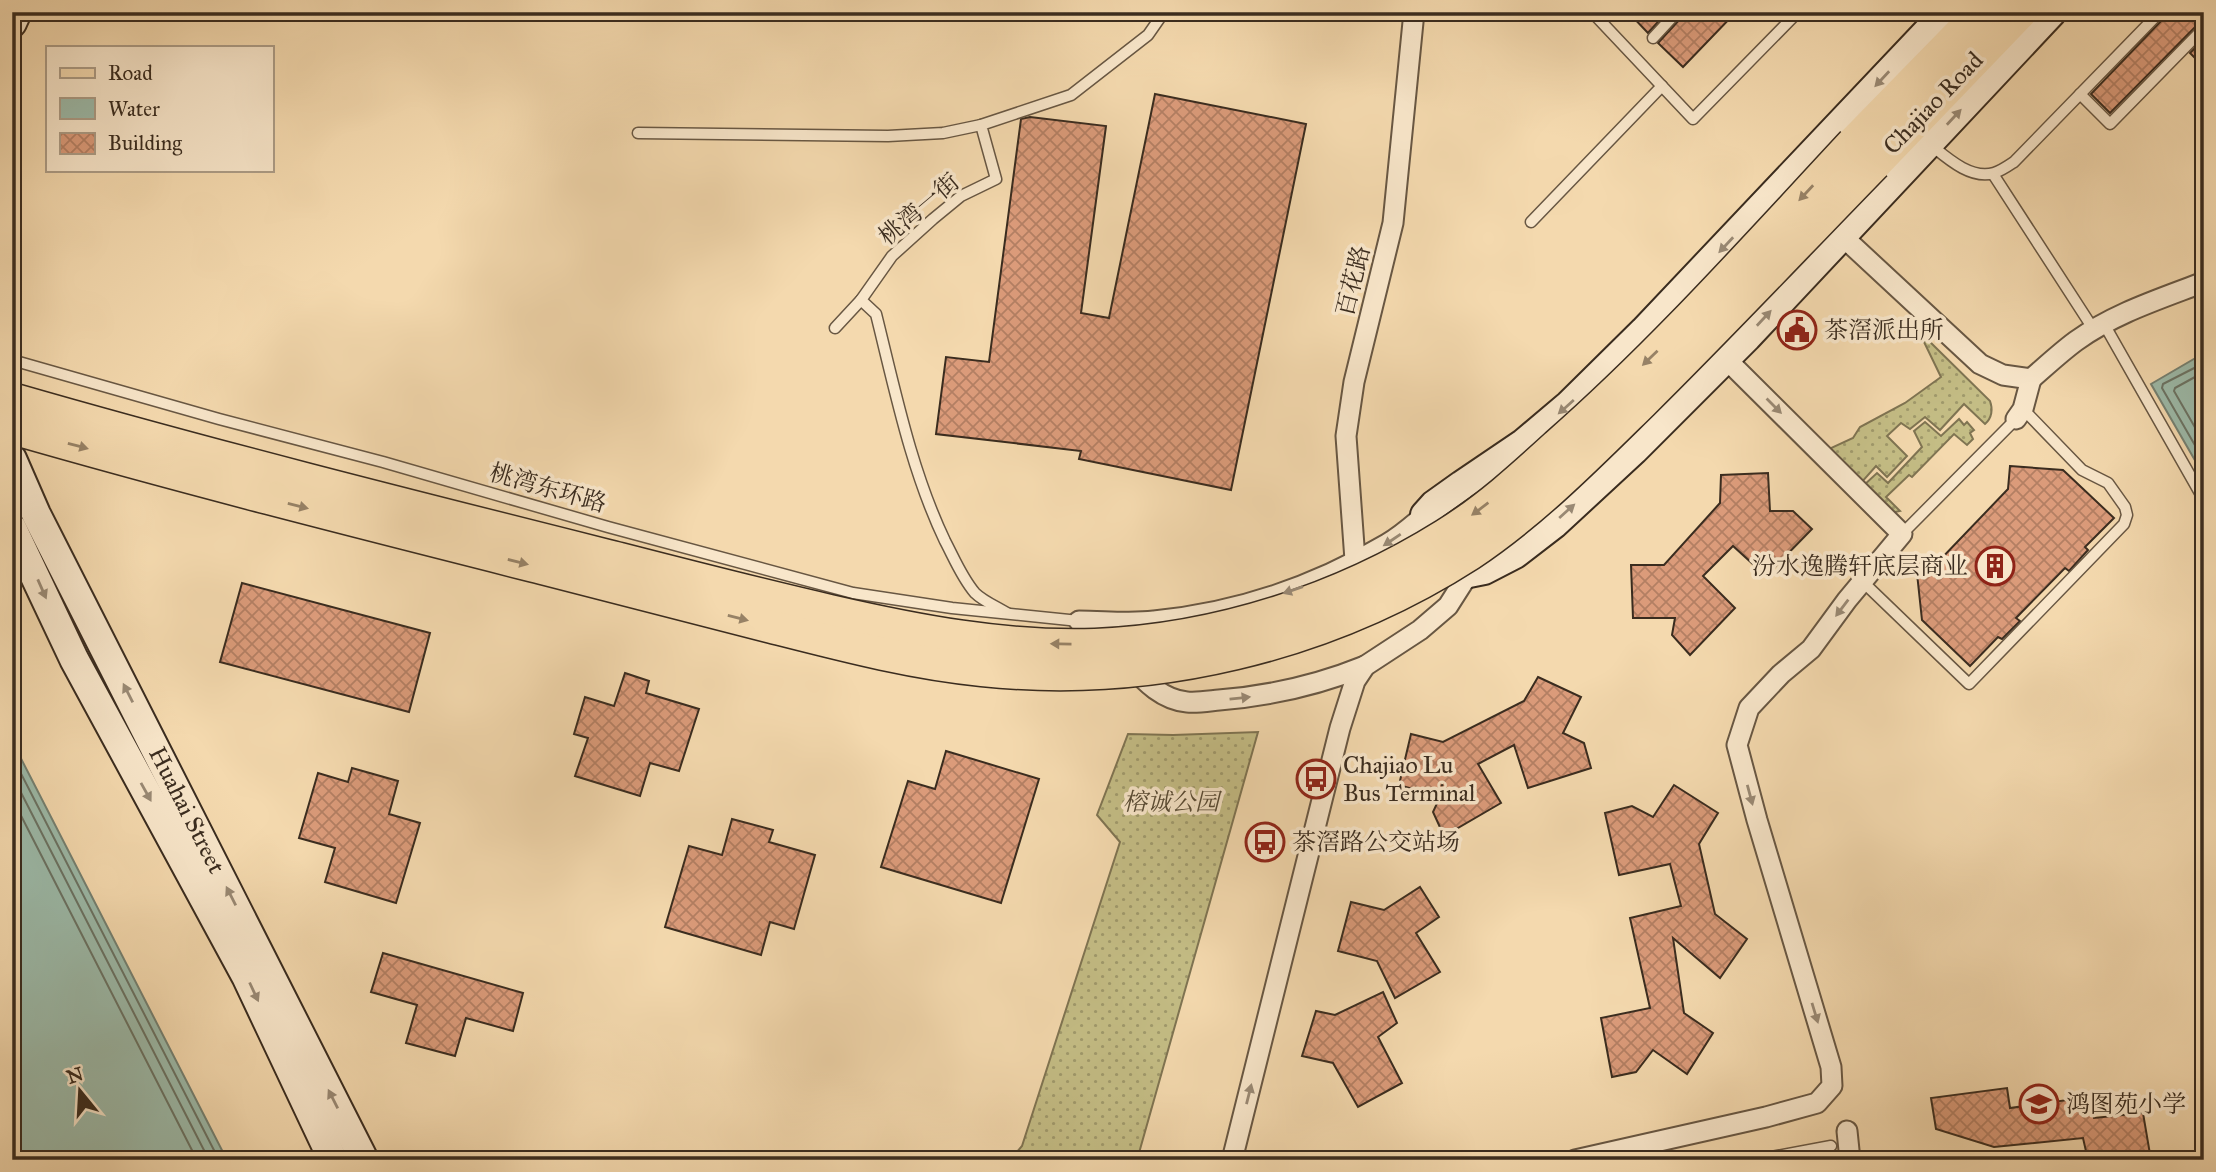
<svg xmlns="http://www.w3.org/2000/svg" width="2216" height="1172" viewBox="0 0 2216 1172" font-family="'IM FELL Great Primer','Noto Serif SC',serif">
<defs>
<pattern id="grass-dots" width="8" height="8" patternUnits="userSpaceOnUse" patternTransform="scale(1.75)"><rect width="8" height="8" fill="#c4bd85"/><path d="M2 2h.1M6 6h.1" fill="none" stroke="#a09a6c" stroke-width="1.8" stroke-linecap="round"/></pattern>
<pattern id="building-cross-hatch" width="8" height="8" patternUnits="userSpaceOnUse" patternTransform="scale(1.75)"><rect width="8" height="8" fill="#db9b7a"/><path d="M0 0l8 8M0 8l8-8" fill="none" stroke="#b37f63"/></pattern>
</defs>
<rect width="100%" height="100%" fill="#f4d9ae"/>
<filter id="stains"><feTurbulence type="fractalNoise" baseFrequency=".00286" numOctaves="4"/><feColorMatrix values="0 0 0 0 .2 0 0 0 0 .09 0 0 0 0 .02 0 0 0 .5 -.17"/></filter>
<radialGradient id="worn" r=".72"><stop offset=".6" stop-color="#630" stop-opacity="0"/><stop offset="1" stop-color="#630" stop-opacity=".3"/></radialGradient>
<g fill="url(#grass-dots)" stroke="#7f7452" stroke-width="2">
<path d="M1927,339L1990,401C1993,409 1992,418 1985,424L1964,404L1940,430L1925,417L1910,429L1901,423L1887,436L1907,456L1887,477L1876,466L1861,483L1822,455L1831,448L1853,438L1860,427L1905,403L1941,377L1924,342Z"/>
<polygon points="1959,419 1964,425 1967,422 1974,430 1970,433 1973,439 1967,445 1954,434 1912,477 1909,475 1886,497 1900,511 1891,513 1863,486 1877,473 1888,483 1922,447 1914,431 1925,422 1941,436"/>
<polygon points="1258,732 1137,1160 1010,1160 1022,1146 1120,842 1097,815 1128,734 1173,735"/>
</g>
<g fill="#9cbaa9" stroke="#758172" stroke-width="2">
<polygon points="2199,356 2204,357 2204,476 2151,384"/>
<polygon points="12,741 227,1160 12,1160"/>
</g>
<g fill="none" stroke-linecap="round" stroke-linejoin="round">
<g stroke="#6b7364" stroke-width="2">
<polyline points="2204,363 2163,384 2162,388 2204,461"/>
<polyline points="2204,372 2175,388 2174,391 2204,443"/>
<polyline points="12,756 219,1160"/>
<polyline points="12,775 209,1160"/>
<polyline points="12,798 197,1160"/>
</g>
</g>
<g fill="url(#building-cross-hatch)" stroke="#3a2c1f" stroke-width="2">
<polygon points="1628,12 1667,12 1648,33"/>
<polygon points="1684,12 1736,12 1683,67 1658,43 1682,17"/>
<polygon points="2167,12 2204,12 2204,21 2199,23 2110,113 2091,94 2165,17"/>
<polygon points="2204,39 2204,67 2190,53"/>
<polygon points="1155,94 1306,124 1231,490 1079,459 1081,451 936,434 946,357 989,362 1021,119 1030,117 1106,126 1081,313 1109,318"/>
<polygon points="2010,466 2063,470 2114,518 2085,547 2088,550 2069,571 2065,568 2016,618 2020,621 2002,639 1998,637 1970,666 1922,620 1916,564 1938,562 2008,489"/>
<polygon points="1768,473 1770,511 1793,511 1812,529 1766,576 1733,546 1703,576 1735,608 1690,655 1672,635 1675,618 1633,618 1631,565 1664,565 1720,503 1721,475"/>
<polygon points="242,583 430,633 409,712 220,662"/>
<polygon points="625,673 649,681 646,693 699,709 679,771 650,763 640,796 575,776 588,738 574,734 585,697 614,706"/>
<polygon points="1538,677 1581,697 1563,733 1584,743 1591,768 1528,788 1514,745 1478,764 1501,803 1444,836 1433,812 1440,797 1399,785 1411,734 1443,742 1524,701"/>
<polygon points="946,751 1039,779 1001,903 881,867 908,781 935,789"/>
<polygon points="352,768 398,781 389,814 420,823 396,903 325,882 335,848 299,838 318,773 348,782"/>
<polygon points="1674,785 1718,813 1699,844 1715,914 1747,939 1720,978 1673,938 1684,1013 1713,1033 1687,1074 1653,1050 1636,1072 1612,1077 1601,1018 1650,1008 1630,918 1681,906 1670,864 1619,875 1605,813 1632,806 1653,817"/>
<polygon points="732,819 773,830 769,842 815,855 794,929 770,922 761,955 665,927 689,846 722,855"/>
<polygon points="1420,887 1439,917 1416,933 1440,972 1395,998 1377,961 1338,951 1351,902 1384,910"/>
<polygon points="383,953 523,993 513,1031 466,1018 455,1056 406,1043 417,1005 371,992"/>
<polygon points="1383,992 1397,1023 1378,1037 1402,1083 1358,1107 1333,1063 1302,1056 1316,1011 1335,1015"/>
<polygon points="2007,1088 2010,1108 2088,1097 2094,1118 2143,1113 2151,1160 2088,1160 2083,1138 1994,1147 1936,1129 1931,1098"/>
</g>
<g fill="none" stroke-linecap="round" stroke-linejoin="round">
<defs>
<g id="lane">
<polyline points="1592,12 1693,119 1798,12"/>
<polyline points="1653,38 1677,12"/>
<polyline points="2080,94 2110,124 2204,28"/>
<polyline points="638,133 888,136 943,133 981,125"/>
<path d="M1931,145C1947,158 1971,180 1994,173C2001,171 2008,166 2014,162L2160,12"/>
<polyline points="1993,174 2094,330"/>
<polyline points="1531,222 1662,86"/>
<polyline points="2104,324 2204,500"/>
<polyline points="835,328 861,300"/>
<polyline points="12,360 219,419 383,462 608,527 853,593 952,608 1079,621"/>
<polyline points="1902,534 2016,419"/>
<polyline points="1862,581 1969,684 2124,524 2127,515 2125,507 2108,483 2082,470 2023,409"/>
<path d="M1007,613C997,607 983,601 975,593C962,578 954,558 945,541C911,470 895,390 876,314L861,300L892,256L933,219L961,196L996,179L981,125L1071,95L1148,35L1164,12"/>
<polyline points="1755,1160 1831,1146"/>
</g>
<g id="street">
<path d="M1841,235L1980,364L2003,375L2031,379C2046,366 2061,352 2076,341C2115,313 2160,299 2204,282"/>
<polyline points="2016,419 2023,409 2031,379"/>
<polyline points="1355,560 1346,436 1354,382 1393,223 1414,12"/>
<path d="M1079,621C1104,621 1130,624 1154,621C1237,613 1316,586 1387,544C1401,536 1413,525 1425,515"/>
<path d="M1130,665C1145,682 1163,700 1187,702C1197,703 1209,701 1219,700C1270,696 1318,685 1365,666"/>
<polyline points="1847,1131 1850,1160"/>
<polyline points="1232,1160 1340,728 1355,681 1365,666 1420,630 1448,606 1469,573"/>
<polyline points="1575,1160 1766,1117 1817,1103 1832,1086 1831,1067 1757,820 1737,745 1749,708 1781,674 1811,649 1847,600 1902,534 1725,358"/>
</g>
<g id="secondary">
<polyline points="1946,12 1644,331 1569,405 1524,443 1462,485 1434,505 1425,515 1424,526 1430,545 1440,561 1459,572 1469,573 1484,570 1515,554 1554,524 1634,450 1747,337 2052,12"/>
<polyline points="12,23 17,12"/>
<polyline points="12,459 36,514 364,1160"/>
<polyline points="12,528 74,659 246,976 333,1160"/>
</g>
<g id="primary">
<polyline points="1853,143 1981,12"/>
<polyline points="1875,164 2021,12"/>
</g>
</defs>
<use href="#lane" stroke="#685743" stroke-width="13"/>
<use href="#street" stroke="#685743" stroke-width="23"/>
<use href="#secondary" stroke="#3a2c1f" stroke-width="32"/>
<use href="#primary" stroke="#3a2c1f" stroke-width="35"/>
<use href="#lane" stroke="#f8e6ca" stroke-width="10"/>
<use href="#street" stroke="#f8e6ca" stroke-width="19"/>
<use href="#secondary" stroke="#f8e6ca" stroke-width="28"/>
<use href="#primary" stroke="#f4d9ae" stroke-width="32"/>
<defs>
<g id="primary-bridge">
<path d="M12,399C213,457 417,508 620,559C690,577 760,595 830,611C917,631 1005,648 1095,645C1218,640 1341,600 1445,535C1486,510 1522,477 1557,445C1663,352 1757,246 1853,143"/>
<path d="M12,428C189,479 368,524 546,569C620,588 694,607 768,626C839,644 910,663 982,670C1151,688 1327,646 1470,554C1533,512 1588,456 1642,403C1721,325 1797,244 1875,164"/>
</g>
</defs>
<use href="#primary-bridge" stroke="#3a2c1f" stroke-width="35" stroke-linecap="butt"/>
<use href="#primary-bridge" stroke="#f4d9ae" stroke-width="32"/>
</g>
<defs><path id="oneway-solid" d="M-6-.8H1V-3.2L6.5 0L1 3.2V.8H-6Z" transform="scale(1.75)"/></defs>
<g fill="#998974">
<use href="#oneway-solid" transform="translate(1882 79) rotate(133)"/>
<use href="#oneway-solid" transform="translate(1954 117) rotate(-47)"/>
<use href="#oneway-solid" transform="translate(1726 245) rotate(133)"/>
<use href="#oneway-solid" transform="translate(1764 318) rotate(-47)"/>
<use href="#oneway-solid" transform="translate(1774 406) rotate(45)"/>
<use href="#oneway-solid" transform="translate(1566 407) rotate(138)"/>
<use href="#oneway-solid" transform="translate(1567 511) rotate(-42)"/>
<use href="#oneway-solid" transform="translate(1392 540) rotate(146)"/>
<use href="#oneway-solid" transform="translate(42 589) rotate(66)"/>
<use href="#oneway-solid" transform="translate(1293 590) rotate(161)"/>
<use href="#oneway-solid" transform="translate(1842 608) rotate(127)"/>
<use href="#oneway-solid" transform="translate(128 693) rotate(-117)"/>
<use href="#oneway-solid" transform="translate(1240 698) rotate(-6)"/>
<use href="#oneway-solid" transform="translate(146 792) rotate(61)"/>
<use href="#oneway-solid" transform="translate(1750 795) rotate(75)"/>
<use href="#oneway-solid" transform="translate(231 896) rotate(-117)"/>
<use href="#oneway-solid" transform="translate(254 992) rotate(65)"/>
<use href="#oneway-solid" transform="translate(1815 1013) rotate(73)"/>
<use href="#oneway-solid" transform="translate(1249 1094) rotate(-76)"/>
<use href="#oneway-solid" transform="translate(333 1099) rotate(-117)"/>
</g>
<g fill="#978266">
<use href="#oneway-solid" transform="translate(1806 193) rotate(133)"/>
<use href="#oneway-solid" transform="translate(1650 358) rotate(136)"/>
<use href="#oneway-solid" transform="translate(78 446) rotate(15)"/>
<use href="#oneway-solid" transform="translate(298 506) rotate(14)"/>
<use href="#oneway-solid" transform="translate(1480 509) rotate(143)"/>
<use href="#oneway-solid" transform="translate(518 562) rotate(14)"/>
<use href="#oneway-solid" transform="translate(738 618) rotate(14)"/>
<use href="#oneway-solid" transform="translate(1061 644) rotate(-179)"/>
</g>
<defs>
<symbol id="civic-ring" viewBox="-11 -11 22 22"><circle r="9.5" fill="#f8e6ca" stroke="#8f2418" stroke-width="1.5"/><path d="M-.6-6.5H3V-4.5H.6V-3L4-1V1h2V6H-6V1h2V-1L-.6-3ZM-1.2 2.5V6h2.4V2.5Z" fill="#8f2418"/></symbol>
<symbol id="building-ring" viewBox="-11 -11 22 22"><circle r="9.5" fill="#f8e6ca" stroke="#8f2418" stroke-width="1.5"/><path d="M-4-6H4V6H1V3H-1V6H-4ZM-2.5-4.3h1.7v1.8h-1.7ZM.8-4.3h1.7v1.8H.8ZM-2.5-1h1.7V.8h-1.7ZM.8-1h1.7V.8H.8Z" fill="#8f2418"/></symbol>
<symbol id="bus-ring" viewBox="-11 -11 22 22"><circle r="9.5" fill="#f8e6ca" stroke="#8f2418" stroke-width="1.5"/><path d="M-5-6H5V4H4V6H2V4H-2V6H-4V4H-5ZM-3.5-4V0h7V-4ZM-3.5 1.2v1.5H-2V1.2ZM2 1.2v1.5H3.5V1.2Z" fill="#8f2418"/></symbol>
<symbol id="school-ring" viewBox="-11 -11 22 22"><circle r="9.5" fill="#f8e6ca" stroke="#8f2418" stroke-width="1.5"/><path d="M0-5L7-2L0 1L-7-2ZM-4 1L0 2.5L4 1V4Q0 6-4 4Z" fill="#8f2418"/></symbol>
</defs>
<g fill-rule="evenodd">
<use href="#civic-ring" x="1775" y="308" width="44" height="44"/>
<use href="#building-ring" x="1973" y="544" width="44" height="44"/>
<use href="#bus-ring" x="1294" y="757" width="44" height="44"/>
<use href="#bus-ring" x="1243" y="820" width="44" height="44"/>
<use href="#school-ring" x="2017" y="1082" width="44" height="44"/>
</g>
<g text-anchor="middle" stroke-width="7" stroke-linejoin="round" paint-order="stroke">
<g font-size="24" fill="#3a2c1f" stroke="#f8e6ca">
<text transform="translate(1933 103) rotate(-46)" y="8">Chajiao Road</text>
<text transform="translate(919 209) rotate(-40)" y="8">桃湾一街</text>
<text transform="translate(1353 281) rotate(-76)" y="8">百花路</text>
<text transform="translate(548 488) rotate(16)" y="8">桃湾东环路</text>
<text transform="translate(187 810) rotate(63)" y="8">Huahai Street</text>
</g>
<g font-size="24" fill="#3a2c1f" stroke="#f8e6ca" text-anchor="start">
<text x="1824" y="338">茶滘派出所</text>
<text x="1968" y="574" text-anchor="end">汾水逸腾轩底层商业</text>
<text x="1343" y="773">Chajiao Lu<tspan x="1343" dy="28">Bus Terminal</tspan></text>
<text x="1292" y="850">茶滘路公交站场</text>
<text x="2066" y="1112">鸿图苑小学</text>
</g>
<g font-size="24" font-style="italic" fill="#564933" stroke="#f8e6ca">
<text x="1171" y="810">榕诚公园</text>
</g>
</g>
<rect width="2216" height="1172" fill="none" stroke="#f4d9ae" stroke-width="42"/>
<rect x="14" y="14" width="2188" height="1144" fill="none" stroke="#3a2c1f" stroke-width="3.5"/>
<rect x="21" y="21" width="2174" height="1130" fill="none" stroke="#3a2c1f" stroke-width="2"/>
<rect x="46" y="46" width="228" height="126" fill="#f8e6ca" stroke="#ac9c86" stroke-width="2"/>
<rect x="60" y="68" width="35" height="10" fill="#f4d9ae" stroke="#ac9c86" stroke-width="2"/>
<text x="108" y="80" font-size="21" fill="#3a2c1f">Road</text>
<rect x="60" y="98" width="35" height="21" fill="#9cbaa9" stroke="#ac9c86" stroke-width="2"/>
<text x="108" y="116" font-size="21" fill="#3a2c1f">Water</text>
<rect x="60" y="133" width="35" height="21" fill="url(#building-cross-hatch)" stroke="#ac9c86" stroke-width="2"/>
<text x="108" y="150" font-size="21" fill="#3a2c1f">Building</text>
<g transform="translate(80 1091) rotate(342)" stroke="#f8e6ca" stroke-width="5" paint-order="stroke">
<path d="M0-5L12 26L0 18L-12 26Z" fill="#3a2c1f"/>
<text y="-10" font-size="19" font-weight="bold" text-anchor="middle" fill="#3a2c1f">N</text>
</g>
<rect width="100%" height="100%" filter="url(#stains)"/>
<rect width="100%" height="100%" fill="url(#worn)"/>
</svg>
